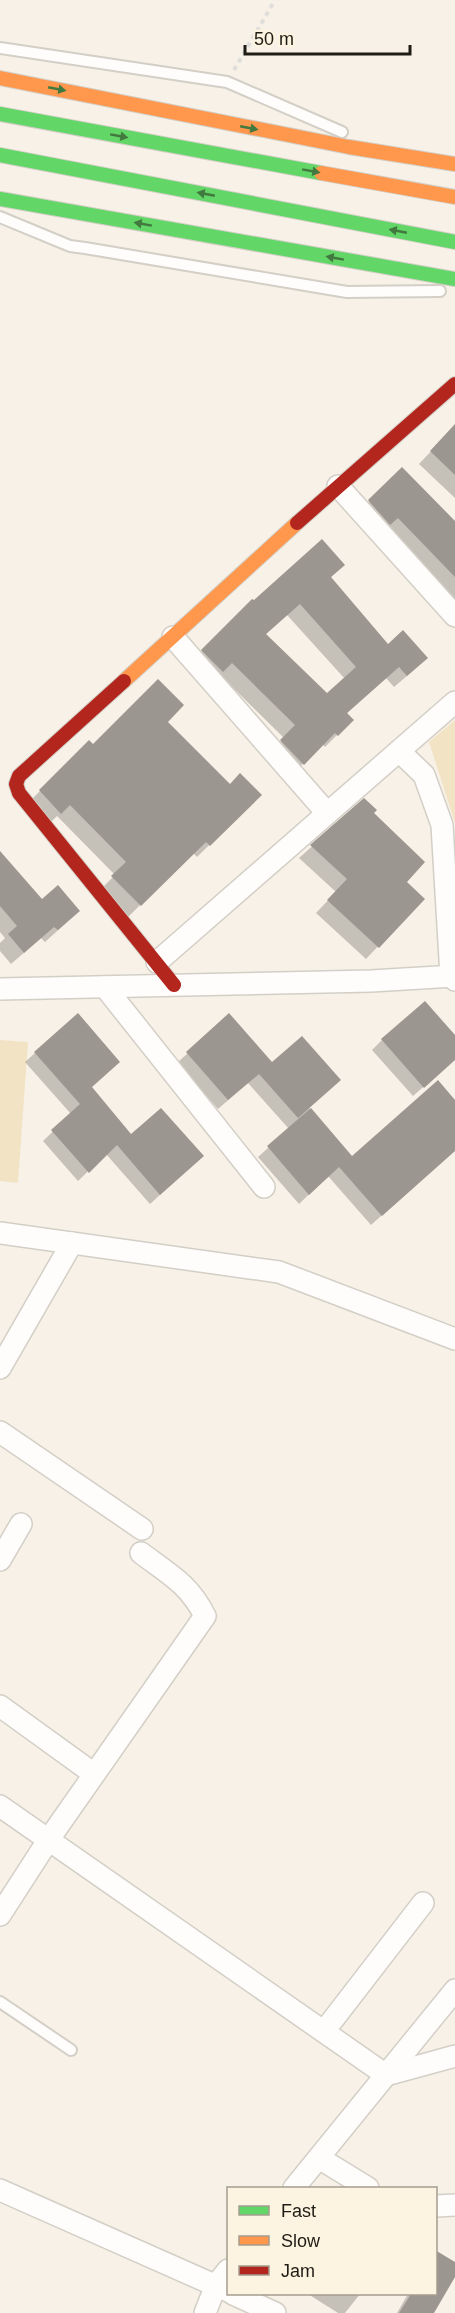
<svg xmlns="http://www.w3.org/2000/svg" width="455" height="2313" viewBox="0 0 455 2313" font-family="Helvetica,sans-serif">
<rect width="100%" height="100%" fill="#f7f1e7"/>
<g fill="#f3e3c5">
<polygon points="455,720 455,823 429,742"/>
<polygon points="0,1040 28,1042 18,1183 0,1181"/>
</g>
<g fill="#0003" fill-rule="evenodd">
<polygon points="455,426 455,498 419,464"/>
<polygon points="402,469 455,523 455,625 357,513"/>
<path d="M343,565L330,578L388,646L414,670L394,687L386,678L346,714L352,720L325,747L322,744L291,776L269,753L284,738L219,674L190,663L252,601L253,602ZM287,615L345,679L327,695L265,635Z"/>
<polygon points="166,722 229,786 260,795 197,857 193,853 128,917 100,890 115,875 57,816 48,825 28,803 89,742 93,746"/>
<polygon points="364,800 405,882 423,899 366,959 316,913 336,892 299,858"/>
<polygon points="0,853 42,901 66,923 45,942 41,938 11,964 0,951 0,943 5,938 0,932"/>
<polygon points="229,1015 272,1064 339,1080 309,1108 352,1158 455,1102 455,1150 371,1225 328,1176 299,1204 258,1157 289,1129 248,1083 218,1109 177,1063"/>
<polygon points="455,1037 455,1059 413,1096 372,1050 382,1040"/>
<polygon points="35,1053 90,1088 131,1136 192,1166 150,1204 106,1154 78,1181 43,1141 71,1114 25,1062"/>
<polygon points="455,2263 455,2274 432,2313 397,2313 408,2294 436,2294"/>
<polygon points="308,2294 360,2294 345,2313 338,2313"/>
</g>
<g fill="#9b968f" fill-rule="evenodd">
<polygon points="455,424 455,475 430,451"/>
<polygon points="402,467 455,521 455,577 398,518 390,525 368,500"/>
<path d="M322,539L345,565L331,577L388,644L403,630L428,658L407,676L399,667L347,713L354,720L338,736L335,733L304,765L280,740L295,725L232,663L223,672L201,650L252,599L254,600ZM300,604L356,667L327,693L266,634Z"/>
<polygon points="158,679 184,705 168,722 230,784 240,773 262,795 210,846 206,842 141,906 111,876 126,862 70,805 61,814 39,790 89,740 93,744"/>
<polygon points="364,798 377,810 374,813 425,862 407,882 425,899 379,948 327,900 347,879 310,845"/>
<polygon points="0,851 42,899 58,885 80,911 58,930 54,927 24,953 8,934 17,926 0,906"/>
<polygon points="425,1001 455,1035 455,1060 424,1088 381,1039"/>
<polygon points="78,1013 120,1062 92,1087 131,1134 161,1108 204,1156 160,1195 117,1145 89,1173 51,1130 80,1104 34,1052"/>
<polygon points="229,1013 272,1062 302,1036 341,1080 298,1118 259,1074 228,1100 186,1052"/>
<polygon points="438,1080 455,1100 455,1151 382,1216 339,1167 309,1195 267,1146 311,1108 352,1156"/>
<polygon points="435,2250 455,2262 455,2277 434,2313 399,2313 411,2294 435,2294"/>
</g>
<g fill="none" stroke-linecap="round" stroke-linejoin="round">
<defs>
<g id="lane">
<polyline points="0,48 227,82 342,132"/>
<polyline points="0,217 70,246 85,248 347,292 440,291"/>
<polyline points="0,2002 71,2050"/>
</g>
<g id="street">
<polyline points="338,486 455,616"/>
<polyline points="173,637 327,813"/>
<polyline points="399,751 424,775 442,825 451,976 455,980"/>
<polyline points="157,962 455,702"/>
<polyline points="105,987 264,1187"/>
<polyline points="0,989 371,981 455,976"/>
<polyline points="0,1233 279,1272 455,1339"/>
<polyline points="0,1368 72,1243"/>
<polyline points="0,1432 142,1529"/>
<polyline points="0,1560 21,1524"/>
<polyline points="0,1706 94,1774"/>
<polyline points="0,1806 386,2075 455,2056"/>
<path d="M0,1915L49,1839L205,1616C189,1584 169,1574 141,1553"/>
<polyline points="325,2030 423,1903"/>
<polyline points="319,2158 368,2188"/>
<polyline points="294,2188 455,1990"/>
<polyline points="0,2190 228,2291"/>
<polyline points="436,2206 455,2205"/>
<polyline points="233,2294 275,2313"/>
<polyline points="205,2313 216,2285 228,2270"/>
</g>
<g id="fast">
<polyline points="0,114 321,173"/>
<polyline points="0,155 455,242"/>
<polyline points="0,199 455,279"/>
</g>
<g id="slow">
<polyline points="0,78 349,147 455,164"/>
<polyline points="321,173 455,197"/>
<polyline points="124,681 297,523"/>
</g>
<g id="jam">
<polyline points="297,523 455,384"/>
<polyline points="124,681 19,776 16,784 19,793 174,985"/>
</g>
</defs>
<use href="#lane" stroke="#d3cfc7" stroke-width="14"/>
<use href="#street" stroke="#d3cfc7" stroke-width="24"/>
<use href="#fast" stroke="#d3cfc7" stroke-width="16"/>
<use href="#slow" stroke="#d3cfc7" stroke-width="16"/>
<use href="#jam" stroke="#d3cfc7" stroke-width="16"/>
<polyline stroke="#e0dedb" stroke-width="4" stroke-dasharray="4.5 4.5" stroke-linecap="butt" points="234,70 275,0"/>
<use href="#lane" stroke="#fefdfb" stroke-width="10"/>
<use href="#street" stroke="#fefdfb" stroke-width="21"/>
<use href="#fast" stroke="#63d668" stroke-width="14"/>
<use href="#slow" stroke="#ff974d" stroke-width="14"/>
<use href="#jam" stroke="#b3261e" stroke-width="14"/>
</g>
<defs><path id="oneway-solid" d="M-6-.8H1V-3.2L6.5 0L1 3.2V.8H-6Z" transform="scale(1.5)"/></defs>
<g fill="#41793e">
<use href="#oneway-solid" transform="translate(57 89) rotate(11)"/>
<use href="#oneway-solid" transform="translate(249 128) rotate(11)"/>
<use href="#oneway-solid" transform="translate(119 136) rotate(10)"/>
<use href="#oneway-solid" transform="translate(311 171) rotate(10)"/>
<use href="#oneway-solid" transform="translate(206 194) rotate(-169)"/>
<use href="#oneway-solid" transform="translate(143 224) rotate(-170)"/>
<use href="#oneway-solid" transform="translate(398 231) rotate(-169)"/>
<use href="#oneway-solid" transform="translate(335 258) rotate(-170)"/>
</g>
<rect x="227" y="2187" width="210" height="108" fill="#fdf3e1" stroke="#a49d8f" stroke-width="1.5"/>
<rect x="239" y="2206" width="30" height="9" fill="#63d668" stroke="#a49d8f" stroke-width="1.5"/>
<text x="281" y="2217" font-size="18" fill="#1f1c15">Fast</text>
<rect x="239" y="2236" width="30" height="9" fill="#ff974d" stroke="#a49d8f" stroke-width="1.5"/>
<text x="281" y="2247" font-size="18" fill="#1f1c15">Slow</text>
<rect x="239" y="2266" width="30" height="9" fill="#b3261e" stroke="#a49d8f" stroke-width="1.5"/>
<text x="281" y="2277" font-size="18" fill="#1f1c15">Jam</text>
<path d="M245 45v9h165v-9" fill="none" stroke="#1f1c15" stroke-width="3"/>
<text x="254" y="45" font-size="18" fill="#1f1c15" stroke="#fdf3e1" stroke-width="4.5" paint-order="stroke">50 m</text>
</svg>
